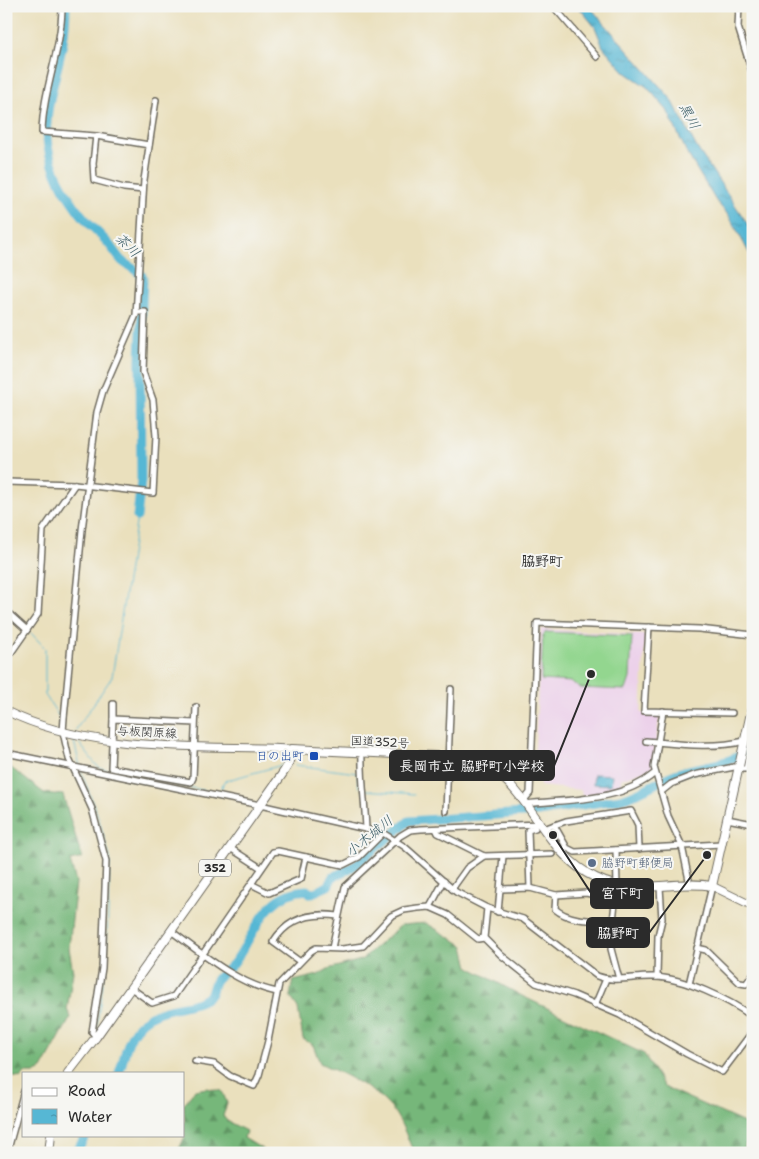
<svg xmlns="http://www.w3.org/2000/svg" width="759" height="1159" viewBox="0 0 759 1159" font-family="'Shantell Sans','Klee One',sans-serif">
<defs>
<pattern id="forest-firs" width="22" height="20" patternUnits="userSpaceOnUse" patternTransform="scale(1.25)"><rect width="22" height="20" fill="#76b77a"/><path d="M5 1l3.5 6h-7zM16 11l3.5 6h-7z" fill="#619564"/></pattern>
<pattern id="water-ripples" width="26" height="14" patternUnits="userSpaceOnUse" patternTransform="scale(1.25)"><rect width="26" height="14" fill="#56b7d4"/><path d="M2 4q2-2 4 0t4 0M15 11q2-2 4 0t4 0" fill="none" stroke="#4795ac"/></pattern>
</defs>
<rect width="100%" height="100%" fill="#f6f6f2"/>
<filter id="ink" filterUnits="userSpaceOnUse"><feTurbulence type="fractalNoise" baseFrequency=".02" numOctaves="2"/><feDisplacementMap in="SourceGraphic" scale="10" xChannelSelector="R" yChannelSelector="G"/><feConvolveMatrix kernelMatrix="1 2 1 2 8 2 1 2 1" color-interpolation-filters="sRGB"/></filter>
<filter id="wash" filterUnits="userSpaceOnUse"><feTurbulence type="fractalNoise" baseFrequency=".0096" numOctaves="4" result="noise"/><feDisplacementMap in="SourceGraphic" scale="20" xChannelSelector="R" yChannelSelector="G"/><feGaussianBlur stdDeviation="1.12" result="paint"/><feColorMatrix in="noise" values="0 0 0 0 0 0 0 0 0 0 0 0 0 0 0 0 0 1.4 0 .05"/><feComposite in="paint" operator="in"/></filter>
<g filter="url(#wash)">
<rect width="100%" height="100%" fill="#eae0bd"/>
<polygon fill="#ecd1ea" points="541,629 645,635 641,713 660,714 652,768 621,779 621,789 582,796 581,790 540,786 540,769 534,767"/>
<g fill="url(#forest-firs)" stroke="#507152">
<polygon points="6,764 44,793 63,795 82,858 70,861 76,882 69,948 73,972 67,1010 71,1017 42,1069 34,1073 24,1073 22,1078 6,1076"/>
<path d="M426,923L464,946L469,967L522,996L644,1054L664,1087L753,1127L742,1153H414C408,1140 403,1125 395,1113C378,1089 346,1076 320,1063L313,1045L303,1039L298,1008L290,996L293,981L318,975L328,969L361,960L401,925Z"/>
<polygon points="207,1088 222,1091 227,1103 223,1116 227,1121 246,1131 244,1138 262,1149 262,1153 177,1153 185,1137 184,1104 195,1090"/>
</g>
<polygon fill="#93d68f" stroke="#5f805d" points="546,632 632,636 630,678 626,690 580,688 572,682 541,680 543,635"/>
<g fill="url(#water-ripples)" stroke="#407180">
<polygon points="578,6 589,6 672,100 697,148 747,223 753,236 753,260 729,216 716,201 687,153 667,110 647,87 625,72 603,47 595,27"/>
<polygon points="594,774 612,775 611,785 593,784"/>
</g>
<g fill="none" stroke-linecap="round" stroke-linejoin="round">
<g stroke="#56b7d4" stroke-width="1">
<polyline points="31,633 45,648 45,695 60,718"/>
<polyline points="75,731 112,677 137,517"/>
<polyline points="74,741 80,767"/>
<polyline points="79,743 97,766 102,769 216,793 221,790 224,781 282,765"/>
<polyline points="295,765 357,773 359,787"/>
<polyline points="81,771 98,817 110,858 106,964 96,1029"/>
<polyline points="365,790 414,794"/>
</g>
<g stroke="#56b7d4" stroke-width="9">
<path d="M66,6C66,87 17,126 75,206C84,220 97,231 108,243C113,249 117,256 122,261C129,267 137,269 143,277L140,361L141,481L137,517"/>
<path d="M119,1073C124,1059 126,1042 135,1030C157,1001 190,1012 209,996C214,991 212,985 216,980C221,973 228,970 233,964C255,936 264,892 307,890L310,894L328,886L332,878L354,866L409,821L538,812L621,799C639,794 654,784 670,776C696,764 732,768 753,745"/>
<polyline points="76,1153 86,1135"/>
</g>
</g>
</g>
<g filter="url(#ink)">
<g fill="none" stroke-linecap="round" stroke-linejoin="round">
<defs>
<g id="minor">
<path d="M62,6C62,49 43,89 42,132L96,136L149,145"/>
<polyline points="553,6 597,57"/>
<polyline points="739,6 738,27 753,75"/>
<polyline points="96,136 93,163 94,180 124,188 143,190"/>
<polyline points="6,482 75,484 153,493 156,436 153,400 143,372 145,312 137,312"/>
<polyline points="6,611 27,630"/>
<polyline points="649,627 644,711 732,713"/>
<polyline points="6,660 38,614 43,530 75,484"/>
<polyline points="113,704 113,719"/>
<polyline points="663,711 654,767 668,816 682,846 690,885"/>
<path d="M195,723L113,719L111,768L191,782L193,778C194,754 195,730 196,707"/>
<path d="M646,741C679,744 712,749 745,741"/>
<path d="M362,752C361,778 365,802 366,829"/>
<path d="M6,753L260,805L383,833L405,847L456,892L487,908L523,919L597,976C615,983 635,976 654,977C684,978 728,999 753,1017"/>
<polyline points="483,763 495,761 531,762"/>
<polyline points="739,769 746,769 748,760 753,756"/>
<polyline points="661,792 671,784 694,775 739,766"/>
<polyline points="524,800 530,793 537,623 699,629 753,635"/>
<path d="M526,804C570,799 621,802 655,773"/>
<polyline points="446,811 451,689"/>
<polyline points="727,819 753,824"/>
<polyline points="554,825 567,848 575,852 721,844"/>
<polyline points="549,827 566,821 631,811 638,825 639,849"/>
<polyline points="436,829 438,833 484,856 552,854"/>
<polyline points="230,848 261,868"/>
<polyline points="251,884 269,893 301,879 306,857"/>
<polyline points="530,888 528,830 535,828"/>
<polyline points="452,889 467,868 484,856"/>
<path d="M501,889L530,888L556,895L555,909C570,922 594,920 613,921L617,885L616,850"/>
<polyline points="556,895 586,893 615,899"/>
<polyline points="748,904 753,898"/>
<polyline points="430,907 444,881"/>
<polyline points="487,908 484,938 501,955 536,983 574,995 620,1015 687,1054 722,1072 753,1031"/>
<polyline points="498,912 503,856"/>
<polyline points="613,921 614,933 611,949 619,979"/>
<path d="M171,931C204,955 237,984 277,992"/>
<polyline points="332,948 345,887 400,836 410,830 421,829 540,824"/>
<polyline points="697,948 706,950 740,983 746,984 753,974"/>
<path d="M299,961L273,942C288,918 311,912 338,916"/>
<polyline points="657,977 658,936 662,919 660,887"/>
<polyline points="689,984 712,886"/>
<polyline points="131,988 152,1003 174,996 273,852 278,851 343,865 359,857 383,833"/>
<polyline points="595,1005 606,979"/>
<polyline points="96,1037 92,1032 102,968 106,861 92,809 69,759 63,732 64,718 82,530 97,412 103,391 136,315 144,180 156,100"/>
<polyline points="195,1061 214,1064 230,1076 254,1086 259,1075 268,1041 279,984 311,951 316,948 342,949 363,946 391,916 404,910 418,908 430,907 448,915 478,939 484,938"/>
<polyline points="7,1153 24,1091"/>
</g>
<g id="major">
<path d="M6,711C91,753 198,745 292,749"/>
<polyline points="712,886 753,906"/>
</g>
<g id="highway">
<path d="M68,1073L96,1037L283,773L288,765L292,749L457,757C532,769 533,848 596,878C633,897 673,879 712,886L753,704"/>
<polyline points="49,1153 51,1135"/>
</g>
</defs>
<use href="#minor" stroke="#6e6a5e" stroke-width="8"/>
<use href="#major" stroke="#6e6a5e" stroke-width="9"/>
<use href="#highway" stroke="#6e6a5e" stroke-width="10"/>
<use href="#minor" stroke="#fff" stroke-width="5"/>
<use href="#major" stroke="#fff" stroke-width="7"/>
<use href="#highway" stroke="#fff" stroke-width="8"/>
</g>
</g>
<rect fill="#1a4fb4" stroke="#f6f6f2" stroke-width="2" x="309" y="751" width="10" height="10" rx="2.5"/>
<circle fill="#5c6f8a" stroke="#f6f6f2" stroke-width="2" cx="592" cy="863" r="5"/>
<g text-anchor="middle" stroke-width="4" stroke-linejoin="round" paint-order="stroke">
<rect fill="#f6f6f2" stroke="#686867" stroke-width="1" x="199" y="859.5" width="32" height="17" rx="4"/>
<g font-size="11" font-weight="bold" fill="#2b2b2b">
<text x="215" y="872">352</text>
</g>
<g font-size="12" fill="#2b2b2b" stroke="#f6f6f2">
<text transform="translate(147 732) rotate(3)" y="4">与板関原線</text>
<text transform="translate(380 742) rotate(3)" y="4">国道352号</text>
</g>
<g font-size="12" fill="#164399" stroke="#f6f6f2" text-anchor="end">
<text x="304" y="760">日の出町</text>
</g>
<g font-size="12" fill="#4e5e75" stroke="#f6f6f2" text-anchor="start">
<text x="602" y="867">脇野町郵便局</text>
</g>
<g font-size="14" font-style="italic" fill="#3a5c66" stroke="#f6f6f2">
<text transform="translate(690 116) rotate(62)" y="5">黒川</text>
<text transform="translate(128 245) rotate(45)" y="5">茶川</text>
<text transform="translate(369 836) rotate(-39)" y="5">小木城川</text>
</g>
<g font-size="14" font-weight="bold" fill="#2b2b2b" stroke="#f6f6f2">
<text x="542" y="566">脇野町</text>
</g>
</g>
<path fill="none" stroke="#2b2b2b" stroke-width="2" d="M591 674L554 766M553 835L591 893M707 855L649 933"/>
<g fill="#2b2b2b" stroke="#f6f6f2" stroke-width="2">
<circle cx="591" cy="674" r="5"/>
<circle cx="553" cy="835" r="5"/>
<circle cx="707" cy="855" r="5"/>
</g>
<g fill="#2b2b2b" stroke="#2b2b2b" stroke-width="2">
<rect x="390" y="751" width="164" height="29" rx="5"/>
<rect x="591" y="879" width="62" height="29" rx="5"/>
<rect x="587" y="918" width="62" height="29" rx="5"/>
</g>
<g font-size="14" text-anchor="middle" font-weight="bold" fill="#fff">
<text x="472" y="771">長岡市立 脇野町小学校</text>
<text x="622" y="898">宮下町</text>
<text x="618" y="938">脇野町</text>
</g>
<rect width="759" height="1159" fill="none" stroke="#f6f6f2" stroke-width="25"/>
<rect x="22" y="1072" width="162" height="65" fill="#f6f6f2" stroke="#a5a5a2"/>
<rect x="32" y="1088" width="25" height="8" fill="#ffffff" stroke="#a5a5a2"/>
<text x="68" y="1096" font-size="15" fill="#2b2b2b">Road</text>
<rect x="32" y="1109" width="25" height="15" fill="url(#water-ripples)" stroke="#a5a5a2"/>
<text x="68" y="1122" font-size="15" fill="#2b2b2b">Water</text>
</svg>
